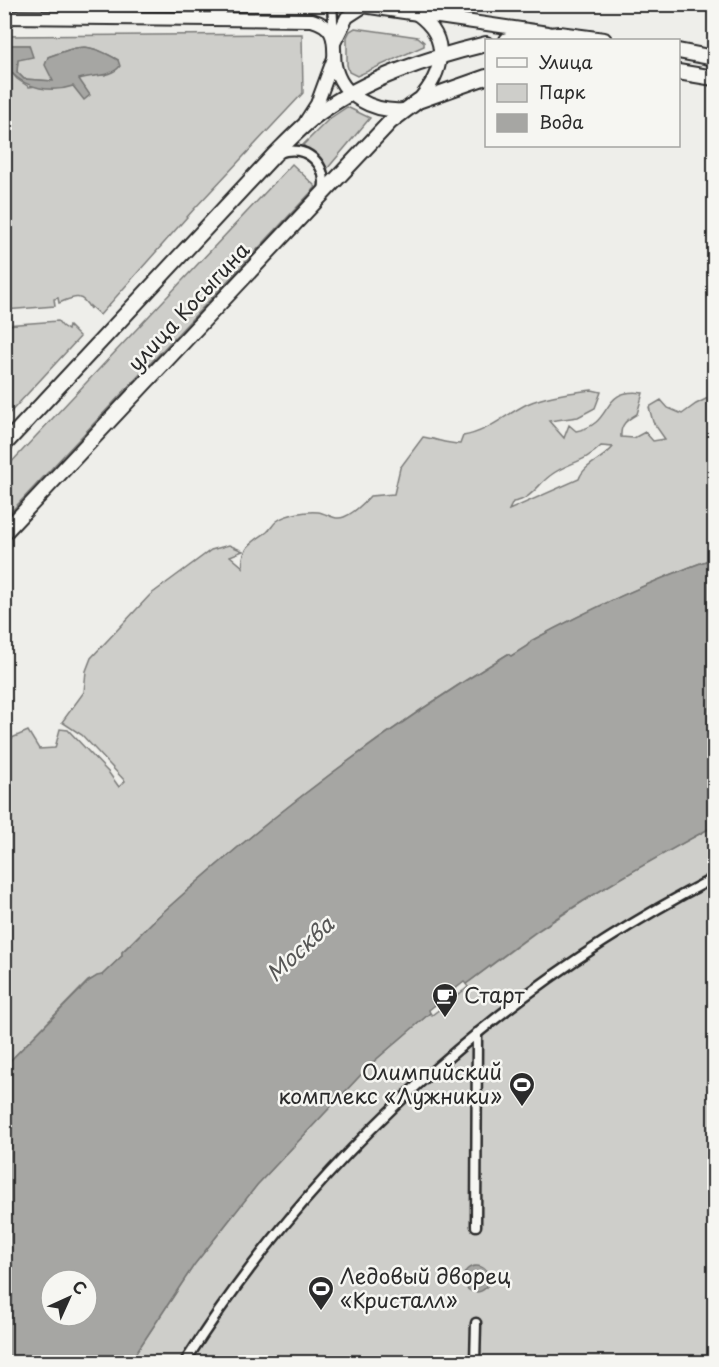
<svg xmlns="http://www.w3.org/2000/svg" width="719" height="1367" viewBox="0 0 719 1367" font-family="'Playpen Sans',sans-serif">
<rect width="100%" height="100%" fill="#eeeeea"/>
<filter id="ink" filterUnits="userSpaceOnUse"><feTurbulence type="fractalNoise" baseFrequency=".0167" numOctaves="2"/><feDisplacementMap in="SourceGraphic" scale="12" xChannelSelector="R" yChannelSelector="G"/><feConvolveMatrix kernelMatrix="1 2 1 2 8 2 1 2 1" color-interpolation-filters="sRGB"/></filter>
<g filter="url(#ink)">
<g fill="#cececa" stroke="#7c7c7a" stroke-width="1.5" fill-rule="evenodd">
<polygon points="355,28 418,37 424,42 424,46 357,76 349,72 347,65 347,37 350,31"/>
<path d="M302,34L303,93L195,208L100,315L90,306V309C81,291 72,298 59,303L58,298L54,299L55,306L5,310V76L11,72L17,79L29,87C52,83 84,74 105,75L118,60C87,42 81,45 48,57L53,81L24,79L17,72L18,59L29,45H5V36Z"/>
<polygon points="347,107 370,118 327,169 316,156 303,145 329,119"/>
<polygon points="292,164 316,187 5,518 5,469"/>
<polygon points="58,321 62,326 68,330 69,326 80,337 5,418 5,325"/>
<path d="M592,390L601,392L595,408L578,417L549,421L564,438L569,425L576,431C616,424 598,387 643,393L637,414C627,420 620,424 621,437L634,438L645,432L653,441L665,439L653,422L649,407L661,400L668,408L682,414L696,404L714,395V558C651,581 591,609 531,641L527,646L510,657L508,654C384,729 268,818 161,914C147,926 135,940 122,952V956L102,975L88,981L5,1066V741L28,731L39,749L55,748L60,729L68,730L109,773L119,787L125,781L82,735L62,722L84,692L86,671L91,658L150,595L211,550L229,545L243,551L230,556L243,567C240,548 254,541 267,532C271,529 273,524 277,521C286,514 306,511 318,512C327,513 334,521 344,517C354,513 363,504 370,496L394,494L400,468L423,437C436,439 447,444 460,444L463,436C488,432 505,415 527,404C547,395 571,393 592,390ZM601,446L613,447C604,459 584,464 579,479L509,510L513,502C532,499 537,485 551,475C568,462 584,463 601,446Z"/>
<polygon points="714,826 714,1362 130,1362 194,1265 257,1185 372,1063 430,1013 432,1015 468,987 466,984 539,930 593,895 658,856"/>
</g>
<g fill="#a6a6a3" stroke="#757573" stroke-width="1.5" fill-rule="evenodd">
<path d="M5,45H29L33,57L18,60L17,72L24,79L53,81L45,65L48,57C81,45 87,42 118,60L120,66C111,78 92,74 79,79L90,95L84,100L73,86C52,93 26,89 11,72L5,76Z"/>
<path d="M714,558V826C655,858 596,891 540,929C515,946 491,966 466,984L464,982L429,1010L430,1013L372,1063L257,1185L194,1265L130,1362H5V1066L89,981L97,976L102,975L122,956V952C135,940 147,927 161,914C268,817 385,729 508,654L511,656L527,646L531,641C590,609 651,581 714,558ZM51,1280H87V1316H51Z"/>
<circle cx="476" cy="1279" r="13"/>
</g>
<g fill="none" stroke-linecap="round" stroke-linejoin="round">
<defs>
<g id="minor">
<polyline points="332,4 334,37"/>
<path d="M279,153C305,143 329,164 323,191"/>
<polyline points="476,1226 477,1033"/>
<path d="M185,1362C315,1157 499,989 714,878"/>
<polyline points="475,1362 476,1323"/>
</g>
<g id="secondary">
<polyline points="349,4 548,33"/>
<path d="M417,14C452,39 443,73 418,101"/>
<path d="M4,17L312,20C319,22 327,25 331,33C336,43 333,54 335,65C341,97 374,112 403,110"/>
<polyline points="334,43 347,17 364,6"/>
<polyline points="306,121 317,104 334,58"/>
</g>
<g id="primary">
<polyline points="507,40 559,34 604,40"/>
<polyline points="678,51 714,58"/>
<polyline points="678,72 714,78"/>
<path d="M4,445L274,155C288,141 302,126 318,114C367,78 428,58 486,44"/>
<polyline points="4,533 390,122 418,101 486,77"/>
</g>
</defs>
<use href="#minor" stroke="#2b2b2b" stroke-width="13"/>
<use href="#secondary" stroke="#2b2b2b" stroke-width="16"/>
<use href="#primary" stroke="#2b2b2b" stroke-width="18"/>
<use href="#minor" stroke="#f6f6f2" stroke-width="8"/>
<use href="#secondary" stroke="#f6f6f2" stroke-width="12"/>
<use href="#primary" stroke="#f6f6f2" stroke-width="14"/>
</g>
</g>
<defs>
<symbol id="cafe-pin" viewBox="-11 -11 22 30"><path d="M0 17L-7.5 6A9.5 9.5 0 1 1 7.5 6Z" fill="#2b2b2b" stroke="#f6f6f2"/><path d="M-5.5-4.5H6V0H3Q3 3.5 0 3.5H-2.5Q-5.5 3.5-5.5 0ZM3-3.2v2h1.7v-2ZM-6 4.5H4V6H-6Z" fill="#fff"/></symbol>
<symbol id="stadium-pin" viewBox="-11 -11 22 30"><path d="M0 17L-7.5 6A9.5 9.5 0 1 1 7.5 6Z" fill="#2b2b2b" stroke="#f6f6f2"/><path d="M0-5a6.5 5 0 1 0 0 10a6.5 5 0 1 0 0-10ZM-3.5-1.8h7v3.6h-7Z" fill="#fff"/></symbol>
</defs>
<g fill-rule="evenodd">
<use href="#cafe-pin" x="430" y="981" width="30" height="40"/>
<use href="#stadium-pin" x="507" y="1070" width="30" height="40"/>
<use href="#stadium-pin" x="306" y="1274" width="30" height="40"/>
</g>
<g text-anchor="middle" stroke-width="5" stroke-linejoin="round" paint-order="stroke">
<g font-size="21" fill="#2b2b2b" stroke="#f6f6f2">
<text transform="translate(189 307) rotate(-47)" y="7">улица Косыгина</text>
</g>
<g font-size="21" fill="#2b2b2b" stroke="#f6f6f2" text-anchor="start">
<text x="464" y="1003">Старт</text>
<text x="502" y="1080" text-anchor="end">Олимпийский<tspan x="502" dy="24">комплекс «Лужники»</tspan></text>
<text x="340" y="1284">Ледовый дворец<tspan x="340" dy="24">«Кристалл»</tspan></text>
</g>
<g font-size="22" font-style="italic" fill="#565655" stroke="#f6f6f2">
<text transform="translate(300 949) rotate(-43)" y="8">Москва</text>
</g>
</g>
<rect width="719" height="1367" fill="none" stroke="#f6f6f2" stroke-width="24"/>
<rect x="12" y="12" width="695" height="1343" fill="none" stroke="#2b2b2b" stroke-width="2" filter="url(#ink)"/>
<rect x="485" y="39" width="195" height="108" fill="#f6f6f2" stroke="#a5a5a2" stroke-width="1.5"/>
<rect x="497" y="58" width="30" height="9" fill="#f6f6f2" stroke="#a5a5a2" stroke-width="1.5"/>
<text x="539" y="69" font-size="18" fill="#2b2b2b">Улица</text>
<rect x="497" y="84" width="30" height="18" fill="#cececa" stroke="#a5a5a2" stroke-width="1.5"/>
<text x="539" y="99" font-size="18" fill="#2b2b2b">Парк</text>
<rect x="497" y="114" width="30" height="18" fill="#a6a6a3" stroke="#a5a5a2" stroke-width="1.5"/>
<text x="539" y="129" font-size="18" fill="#2b2b2b">Вода</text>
<g transform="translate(69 1298) rotate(45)"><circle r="28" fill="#f6f6f2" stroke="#a5a5a2" stroke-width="1.5"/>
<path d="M0-4.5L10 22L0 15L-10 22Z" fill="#2b2b2b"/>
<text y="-9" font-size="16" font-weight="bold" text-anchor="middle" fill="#2b2b2b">С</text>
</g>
</svg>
